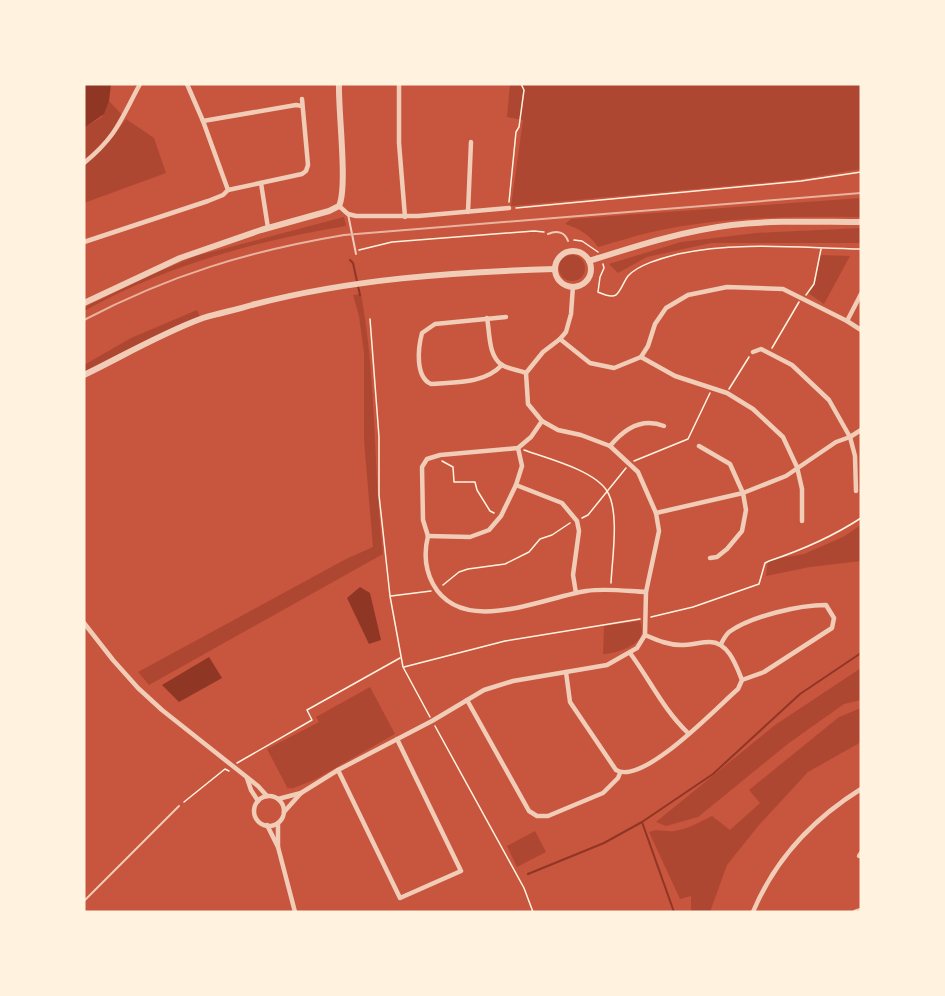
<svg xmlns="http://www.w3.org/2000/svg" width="945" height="996" viewBox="0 0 945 996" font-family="'Times New Roman',serif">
<rect width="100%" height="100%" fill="#c8553d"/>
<g fill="#ae4732">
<polygon points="510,84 861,84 861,169 801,179 511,206 523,120 507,117"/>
<polygon points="109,101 123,116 110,136 84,160 84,128 102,117"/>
<polygon points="126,119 154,138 166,173 84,203 84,164 113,137"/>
<path d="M861,198V217H859C790,216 719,217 652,232C634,236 616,242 598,247C590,235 578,228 565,224L571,219Z"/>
<path d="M344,217L346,226C255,241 165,266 84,311V308L91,304L151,275L196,256Z"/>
<polygon points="861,228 861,243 711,243 647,257 618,273 609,264 681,242 756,233"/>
<circle cx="572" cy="268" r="13"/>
<polygon points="820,255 850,256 824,304 808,293 814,284"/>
<path d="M361,294C377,380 373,467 383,554L149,685L138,672L346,559L373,547L364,440V353L359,316L353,295Z"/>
<polygon points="197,310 200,317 84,375 84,365 131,338"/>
<polygon points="861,525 861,561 810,567 766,576 768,560 804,554 843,537"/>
<path d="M640,621C641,625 643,631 641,635C638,647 613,654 603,654L604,626Z"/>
<polygon points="861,668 861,700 844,704 789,743 698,817 666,826 656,822 775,725"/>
<polygon points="370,687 395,734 314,780 291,789 290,787 288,789 267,749 319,722 316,717"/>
<path d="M861,708V742L808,772L759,825L727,865L710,912H691V896L680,899L649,832C658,828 665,832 674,831C688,829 700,822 712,816L730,830L760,803L749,790L839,717Z"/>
<polygon points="535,831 546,852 517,867 507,846"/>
</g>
<g fill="#8f3625">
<polygon points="84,84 111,84 109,101 104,114 84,128"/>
<polygon points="360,587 370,593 381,640 369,644 347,598"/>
<polygon points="209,657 222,678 179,702 162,685"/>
</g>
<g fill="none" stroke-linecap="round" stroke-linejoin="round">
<g stroke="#8f3625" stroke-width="2">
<polyline points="350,260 353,263 360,295"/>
<polyline points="642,822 674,912"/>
<polyline points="528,874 604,843 642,822 713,774 800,694 861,653"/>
</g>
<g stroke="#fff3e0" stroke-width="1.5">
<polyline points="509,202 516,132 519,127 524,90 521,84"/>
<polyline points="516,208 801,181 861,172"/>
<polyline points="574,240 582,241 598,252"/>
<polyline points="359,250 392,242 534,231 544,232"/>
<path d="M603,264L604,268L600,277L598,292C603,294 610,298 616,295C621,291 624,281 628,276C639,264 663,258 678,254C737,241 801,248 861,249"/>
<polyline points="806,295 814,284 821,249"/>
<polyline points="370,319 379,437 379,495 390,596 403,667 430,717"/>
<polyline points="772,348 799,302"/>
<polyline points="729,389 749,357"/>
<path d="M524,450C546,458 594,470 607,491C620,512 612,559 611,583"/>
<polyline points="442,461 453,467 454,482 475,482 477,490 490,511 494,513"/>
<polyline points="634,461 688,439 710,393"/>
<polyline points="582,518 588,515 626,468"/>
<polyline points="443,585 459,572 468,569 505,564 529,552 540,539 552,535 570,523"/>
<polyline points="391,596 431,591"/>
<path d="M651,617L693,607L759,584L765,563L769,561C802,550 832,537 861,518"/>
<polyline points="404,667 505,641 640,619"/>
<polyline points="435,726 524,888 533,912"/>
<polyline points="237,763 312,720 307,710 400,658"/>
<polyline points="184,802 225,769 229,771"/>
</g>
<g stroke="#f1ccb7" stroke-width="2">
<polyline points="348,214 356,254"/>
<path d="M548,234C557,230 565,232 568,241"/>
<polyline points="84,901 179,806"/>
</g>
<g stroke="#f1ccb7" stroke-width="4.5">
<polyline points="187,84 203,121 228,190"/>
<polyline points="399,84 399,143 405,217"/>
<polyline points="203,121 296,105 302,106"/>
<path d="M84,163C117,136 121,119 140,84"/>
<polyline points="261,183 268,228"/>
<polyline points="339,206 348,214 356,216 418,216 509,208"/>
<polyline points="468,212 471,142"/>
<polyline points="84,242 208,201 223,195 228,190 302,174 306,171 308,165 302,99"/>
<path d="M487,318C490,333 488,356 502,365C508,369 519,370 526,373"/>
<polyline points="847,321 861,294"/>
<polyline points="560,339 590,363 614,368 641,357 648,346 655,324 666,308 688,295 727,287 783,289 847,321 861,330"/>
<polyline points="753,352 761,349 792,365 829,400 850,437 855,456 856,491"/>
<polyline points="641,357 675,376 727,393 753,409 783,437 797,467 802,489 802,521"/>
<path d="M502,365C484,384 456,382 431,384C415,377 418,348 422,333L435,324L506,317"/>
<path d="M610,446C624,429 642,417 664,426"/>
<polyline points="699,446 730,464 743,493 746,510 742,531 727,549 717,557 710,558"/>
<polyline points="516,485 562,503 577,521 579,531 573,575 576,593"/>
<polyline points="656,513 743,493 786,476 836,442 850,437 861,430"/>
<path d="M428,536C424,552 425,569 433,584C462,637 542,598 586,591C606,588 626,591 646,592"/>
<polyline points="428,536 423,520 422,467 427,459 440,455 518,448 531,437 542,421"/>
<polyline points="428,536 470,537 489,530 501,516 516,485 522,466 518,448"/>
<polyline points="84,623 113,660 138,688 162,710 258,786 267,796"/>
<path d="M721,644C723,640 726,635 729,632C752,616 799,605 826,605L834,618L832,628L764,672L742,680"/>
<path d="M630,653C650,680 663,709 688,733"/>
<path d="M566,672L570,702L616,770C643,786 717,707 738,689L742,680C736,665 728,642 710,642C701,642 691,645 681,645C668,645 657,640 645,635"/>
<polyline points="467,700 529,811 537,816 548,816 603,793 618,778 620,773"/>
<polyline points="338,770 400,898 461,871 397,739"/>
<polyline points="247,778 251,790 258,801"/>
<circle cx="269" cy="811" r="15"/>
<polyline points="278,799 301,793"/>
<polyline points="284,812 301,793 338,770 432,721 484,690 513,681 607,665 637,648 645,635 646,592 659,531 656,513 638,472 610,446 581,435 558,430 542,421 528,404 526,373 543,352 560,339 566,332 571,314 573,286"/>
<polyline points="267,825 278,847 295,912"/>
<polyline points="278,847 278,823"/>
<polyline points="859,856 861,853"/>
<path d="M753,912C775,859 813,819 861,789"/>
<polyline points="855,912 861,910"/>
</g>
<g stroke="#f1ccb7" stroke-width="6">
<circle cx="573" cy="269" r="18"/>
<path d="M589,261C636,246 682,231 732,225C775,220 818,222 861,222"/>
<path d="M84,303L180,258L261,230L329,211L339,206C348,187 338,110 339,84"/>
<path d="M84,375C123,356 162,333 203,318C219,313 236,310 252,305C350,279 453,272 555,269"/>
</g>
<path stroke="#e9b49f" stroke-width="2" d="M84,320C170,275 249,251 344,235L861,193"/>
</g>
<rect width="945" height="996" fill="none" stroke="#fff3e0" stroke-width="171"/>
</svg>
